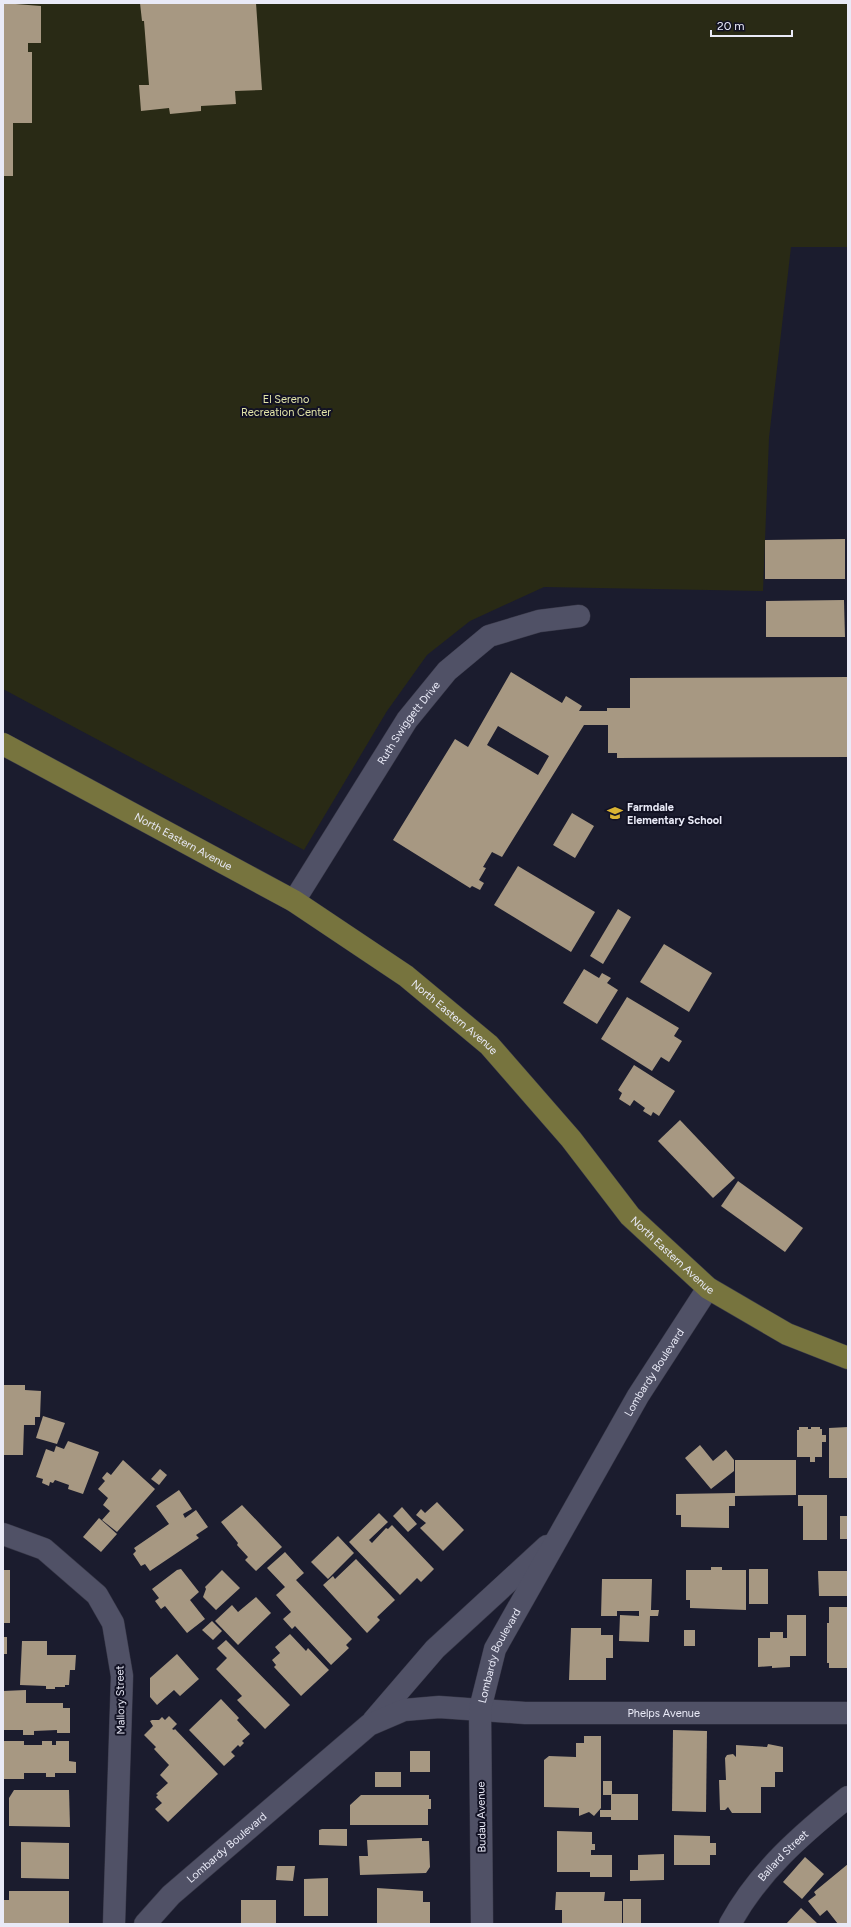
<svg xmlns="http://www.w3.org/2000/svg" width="851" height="1927" viewBox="0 0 851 1927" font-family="Figtree,sans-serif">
<rect width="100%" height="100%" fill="#1b1c2e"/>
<polygon fill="#292a15" points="3,3 848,3 848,247 791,247 769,438 763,591 544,587 470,621 427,655 387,711 304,850 3,689"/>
<g fill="#a79882" fill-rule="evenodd">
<polygon points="3,3 41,6 41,43 28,43 28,52 32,52 32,123 13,123 13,176 3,176"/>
<polygon points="140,3 256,3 262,90 235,91 236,104 201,106 201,111 170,114 169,108 141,111 139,85 149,85 144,21 142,21"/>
<polygon points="845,539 845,579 765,579 765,540"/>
<polygon points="844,600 845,637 766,637 766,601"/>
<path d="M511,672L562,703L566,696L582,706L579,711H607V708H630V678L848,677V757L617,758V753H608V725H584L502,857L492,852L483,867L486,868L479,880L484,883L480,890L472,886L470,888L393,840L455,739L468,747ZM498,726L549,756L538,775L487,745Z"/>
<polygon points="572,813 594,826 575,858 553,845"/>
<polygon points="518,866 595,912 571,952 494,905"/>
<polygon points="618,909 631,917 603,964 590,956"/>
<polygon points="664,944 712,973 689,1012 640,982"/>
<polygon points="584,969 599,978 602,973 611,978 607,983 618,990 597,1024 563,1003"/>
<polygon points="627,997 679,1028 674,1036 682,1041 669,1062 661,1057 652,1071 601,1039"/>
<polygon points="634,1065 675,1091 659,1116 653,1112 651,1116 643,1111 645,1108 634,1100 630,1106 619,1099 622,1093 618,1090"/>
<polygon points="680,1120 735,1178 713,1198 658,1141"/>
<polygon points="738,1181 803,1228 785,1252 721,1206"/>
<polygon points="3,1385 25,1385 25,1390 41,1391 40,1417 35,1417 35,1425 24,1425 23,1455 3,1455"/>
<polygon points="43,1416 65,1423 57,1444 36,1438"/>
<polygon points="799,1427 808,1427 808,1429 811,1429 811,1427 820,1427 820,1429 822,1429 822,1435 826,1435 826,1442 822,1442 822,1457 815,1457 815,1462 810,1462 810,1457 797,1457 797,1430 799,1430"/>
<polygon points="848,1427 848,1478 829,1478 829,1428"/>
<polygon points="68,1441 99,1452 83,1494 68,1489 69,1485 55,1480 53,1483 50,1482 49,1486 42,1483 43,1479 36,1477 46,1449 54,1452 56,1446 64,1449"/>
<polygon points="700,1445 713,1461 726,1450 734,1460 734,1471 711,1489 685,1458"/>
<polygon points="123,1460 155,1489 117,1532 102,1520 110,1511 103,1505 108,1498 98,1489 105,1481 102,1478 107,1472 111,1475"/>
<polygon points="735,1460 796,1460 796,1495 735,1496 735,1506 729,1506 729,1528 681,1527 681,1515 676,1515 676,1494 735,1493"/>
<polygon points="160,1469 167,1475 159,1485 151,1479"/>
<polygon points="179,1490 192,1509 183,1514 185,1518 196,1510 208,1527 196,1535 199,1538 150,1571 145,1564 141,1566 133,1554 136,1551 134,1548 169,1524 156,1506"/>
<polygon points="798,1495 827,1495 827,1540 803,1540 803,1506 798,1506"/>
<polygon points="437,1502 464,1530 443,1551 420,1528 426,1523 416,1515 421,1509 425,1513"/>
<polygon points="242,1505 282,1547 256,1571 245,1560 248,1557 237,1545 238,1543 221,1522"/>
<polygon points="402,1507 417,1524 408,1532 393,1516"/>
<polygon points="379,1513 388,1522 369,1540 372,1543 386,1528 388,1529 392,1525 434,1569 421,1582 417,1578 400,1595 349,1542"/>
<rect x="840" y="1516" width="8" height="23"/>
<polygon points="99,1518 117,1534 101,1552 83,1537"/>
<polygon points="338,1536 354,1553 328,1579 311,1562"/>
<polygon points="285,1552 304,1573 296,1580 352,1639 346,1645 349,1648 331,1665 295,1626 292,1629 283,1619 291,1612 276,1595 285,1587 267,1568"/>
<polygon points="356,1559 395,1600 377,1617 380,1620 367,1633 323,1585 333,1576 335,1579"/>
<polygon points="711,1567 722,1567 722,1570 746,1570 746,1610 690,1608 690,1600 686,1600 686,1570 711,1570"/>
<polygon points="181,1569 199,1592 190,1600 205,1619 187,1633 165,1606 161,1609 155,1601 159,1598 152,1589 177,1570"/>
<rect x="749" y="1569" width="19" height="35"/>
<rect x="3" y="1570" width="7" height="53"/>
<polygon points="222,1570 240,1588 216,1610 203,1597 206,1589 205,1587"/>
<polygon points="818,1571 848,1571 848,1596 819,1596"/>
<polygon points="602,1579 652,1579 651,1610 659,1610 658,1616 650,1616 649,1642 619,1641 620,1615 639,1616 639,1611 617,1611 617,1616 601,1616"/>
<polygon points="256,1597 271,1613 238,1645 215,1621 232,1605 238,1612"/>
<polygon points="829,1607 848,1607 848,1668 829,1668 829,1663 827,1663 827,1623 829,1623"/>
<polygon points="787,1615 806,1615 806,1656 790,1656 790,1667 772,1668 772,1666 758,1667 758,1638 770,1638 770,1632 783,1632 783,1638 787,1638"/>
<polygon points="212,1621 222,1631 213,1640 202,1630"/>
<polygon points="571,1628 601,1628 601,1635 613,1635 613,1658 606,1658 606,1680 569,1680"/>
<rect x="684" y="1630" width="11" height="16"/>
<polygon points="290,1634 306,1651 308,1648 329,1670 301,1696 274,1667 276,1665 272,1660 280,1653 275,1647"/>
<rect x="3" y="1637" width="4" height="17"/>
<polygon points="226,1640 290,1705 265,1729 237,1700 242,1696 216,1669 227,1658 217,1648"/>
<polygon points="22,1641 47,1641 47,1655 76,1655 75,1670 70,1670 69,1685 65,1685 65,1687 55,1687 55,1689 46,1689 46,1686 20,1685"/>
<polygon points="177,1654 199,1679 180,1696 174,1690 157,1705 150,1697 150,1678"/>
<polygon points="26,1690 26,1703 63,1703 63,1708 70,1708 70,1733 57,1733 57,1730 34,1731 34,1735 23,1735 23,1730 3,1730 3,1691"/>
<polygon points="221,1699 239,1718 237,1720 250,1734 242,1741 244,1743 240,1747 238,1745 231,1752 235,1756 224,1766 189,1730"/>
<polygon points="169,1716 177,1724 172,1729 174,1730 175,1729 218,1774 168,1822 155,1809 162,1803 156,1797 158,1795 156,1794 168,1783 160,1775 169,1765 154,1749 156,1747 144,1735 153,1726 150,1721 152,1720 159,1720 162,1717 165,1720"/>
<polygon points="673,1730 707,1731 706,1812 672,1811"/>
<polygon points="584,1736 601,1736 601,1808 594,1816 589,1812 579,1816 579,1808 544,1807 544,1760 549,1756 576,1757 576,1743 584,1743"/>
<polygon points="3,1741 24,1741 24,1745 42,1745 42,1741 52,1741 52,1745 56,1745 56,1741 69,1741 69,1761 76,1762 76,1773 55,1773 55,1777 46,1777 46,1773 24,1773 24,1779 3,1779"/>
<polygon points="768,1744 783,1747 783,1772 775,1772 775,1787 761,1787 761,1813 732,1813 728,1807 725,1810 720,1810 719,1780 726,1780 725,1758 727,1755 733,1754 736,1757 736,1745 767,1747"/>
<rect x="410" y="1751" width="20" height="21"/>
<rect x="375" y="1772" width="26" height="15"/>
<polygon points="603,1781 612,1781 612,1794 638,1794 638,1820 611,1820 611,1817 600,1817 600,1810 611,1810 611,1795 603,1795"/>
<polygon points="14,1790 69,1790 70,1827 9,1826 9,1798"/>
<polygon points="361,1795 429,1795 429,1799 431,1799 431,1809 428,1809 428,1825 350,1825 350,1805"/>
<polygon points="322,1829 347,1829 347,1846 319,1845 319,1830"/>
<polygon points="557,1831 592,1832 592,1844 595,1844 595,1850 591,1850 591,1855 612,1855 612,1877 590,1877 590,1872 557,1872"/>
<polygon points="674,1835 710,1836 710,1843 716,1843 716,1855 710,1855 710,1865 674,1865"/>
<polygon points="422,1838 422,1841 429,1841 430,1867 426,1873 360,1875 359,1856 368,1856 367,1840"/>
<polygon points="21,1842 69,1843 69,1879 21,1878"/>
<polygon points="664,1854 664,1880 630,1881 630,1870 638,1870 638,1855"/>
<polygon points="805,1857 824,1874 802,1899 783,1882"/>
<polygon points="848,1864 848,1924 838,1924 827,1910 820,1916 808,1901 816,1895 814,1892"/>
<polygon points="277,1866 295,1866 293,1881 276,1880"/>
<polygon points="328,1878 328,1916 304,1916 304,1879"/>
<polygon points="377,1888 423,1891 423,1902 430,1902 430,1924 377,1924"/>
<polygon points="9,1891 69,1891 69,1924 3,1924 3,1900 9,1900"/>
<polygon points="556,1892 605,1892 604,1901 622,1901 622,1924 562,1923 562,1910 555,1910"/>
<rect x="623" y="1899" width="18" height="25"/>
<rect x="241" y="1900" width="35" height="24"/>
<polygon points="801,1908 818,1924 786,1924"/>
</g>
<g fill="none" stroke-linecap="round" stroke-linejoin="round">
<defs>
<g id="minor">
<path id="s1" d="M294,901L407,720L447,671L489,636L539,621L579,616"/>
<polyline points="3,1534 44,1549 97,1595 113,1623 122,1676 114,1924"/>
<polyline points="373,1721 435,1649 547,1546"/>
<path id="s2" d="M145,1924L171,1895L369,1725L404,1710L439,1707L525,1713H848"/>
<path id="s3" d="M482,1924L480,1709L495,1649L638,1396L708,1288"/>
<path id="s4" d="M730,1924C758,1872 802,1834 848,1797"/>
</g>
<g id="major">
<path id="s5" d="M3,744L294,901L406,976L489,1045L571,1139L630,1216L708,1288L787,1334L848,1358"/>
</g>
</defs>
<use href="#minor" stroke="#383848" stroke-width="23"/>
<use href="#major" stroke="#383848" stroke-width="23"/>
<use href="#minor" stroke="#505166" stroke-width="22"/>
<use href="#major" stroke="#77743e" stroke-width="22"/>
</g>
<defs>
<symbol id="school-bare" viewBox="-9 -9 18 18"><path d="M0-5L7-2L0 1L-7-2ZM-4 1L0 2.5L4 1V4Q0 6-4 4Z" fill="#d9b334" stroke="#121224" stroke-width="2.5" paint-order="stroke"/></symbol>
</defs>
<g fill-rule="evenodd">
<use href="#school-bare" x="604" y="802" width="22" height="22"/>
</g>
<g text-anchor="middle" stroke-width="4" stroke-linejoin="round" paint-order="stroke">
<g font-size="11" fill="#e3e5a9" stroke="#121224">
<text x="286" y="403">El Sereno<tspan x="286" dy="13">Recreation Center</tspan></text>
</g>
<g font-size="11" fill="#e9eaf7" stroke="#121224">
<text dy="4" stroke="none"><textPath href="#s1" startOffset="212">Ruth Swiggett Drive</textPath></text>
<text dy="4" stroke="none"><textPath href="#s5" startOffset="205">North Eastern Avenue</textPath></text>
<text dy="4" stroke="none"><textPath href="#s5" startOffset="529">North Eastern Avenue</textPath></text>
<text dy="4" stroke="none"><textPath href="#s5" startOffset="853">North Eastern Avenue</textPath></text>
<text dy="4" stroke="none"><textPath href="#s3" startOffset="596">Lombardy Boulevard</textPath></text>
<text dy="4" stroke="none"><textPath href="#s3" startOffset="272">Lombardy Boulevard</textPath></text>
<text transform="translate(120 1700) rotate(-91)" y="4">Mallory Street</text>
<text dy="4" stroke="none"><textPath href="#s2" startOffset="598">Phelps Avenue</textPath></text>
<text transform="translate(481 1817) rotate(-91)" y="4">Budau Avenue</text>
<text dy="4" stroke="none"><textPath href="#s2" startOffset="112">Lombardy Boulevard</textPath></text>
<text dy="4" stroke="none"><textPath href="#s4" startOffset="87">Ballard Street</textPath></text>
</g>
<g font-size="11" font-weight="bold" fill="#e9eaf7" stroke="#121224" text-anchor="start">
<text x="627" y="811">Farmdale<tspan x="627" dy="13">Elementary School</tspan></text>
</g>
</g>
<rect width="851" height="1927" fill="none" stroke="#e9eaf7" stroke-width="8"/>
<path d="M711 30v6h81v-6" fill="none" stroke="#e9eaf7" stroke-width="2"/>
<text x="717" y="30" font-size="12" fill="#e9eaf7" stroke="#121224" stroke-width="3" paint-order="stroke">20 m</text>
</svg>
